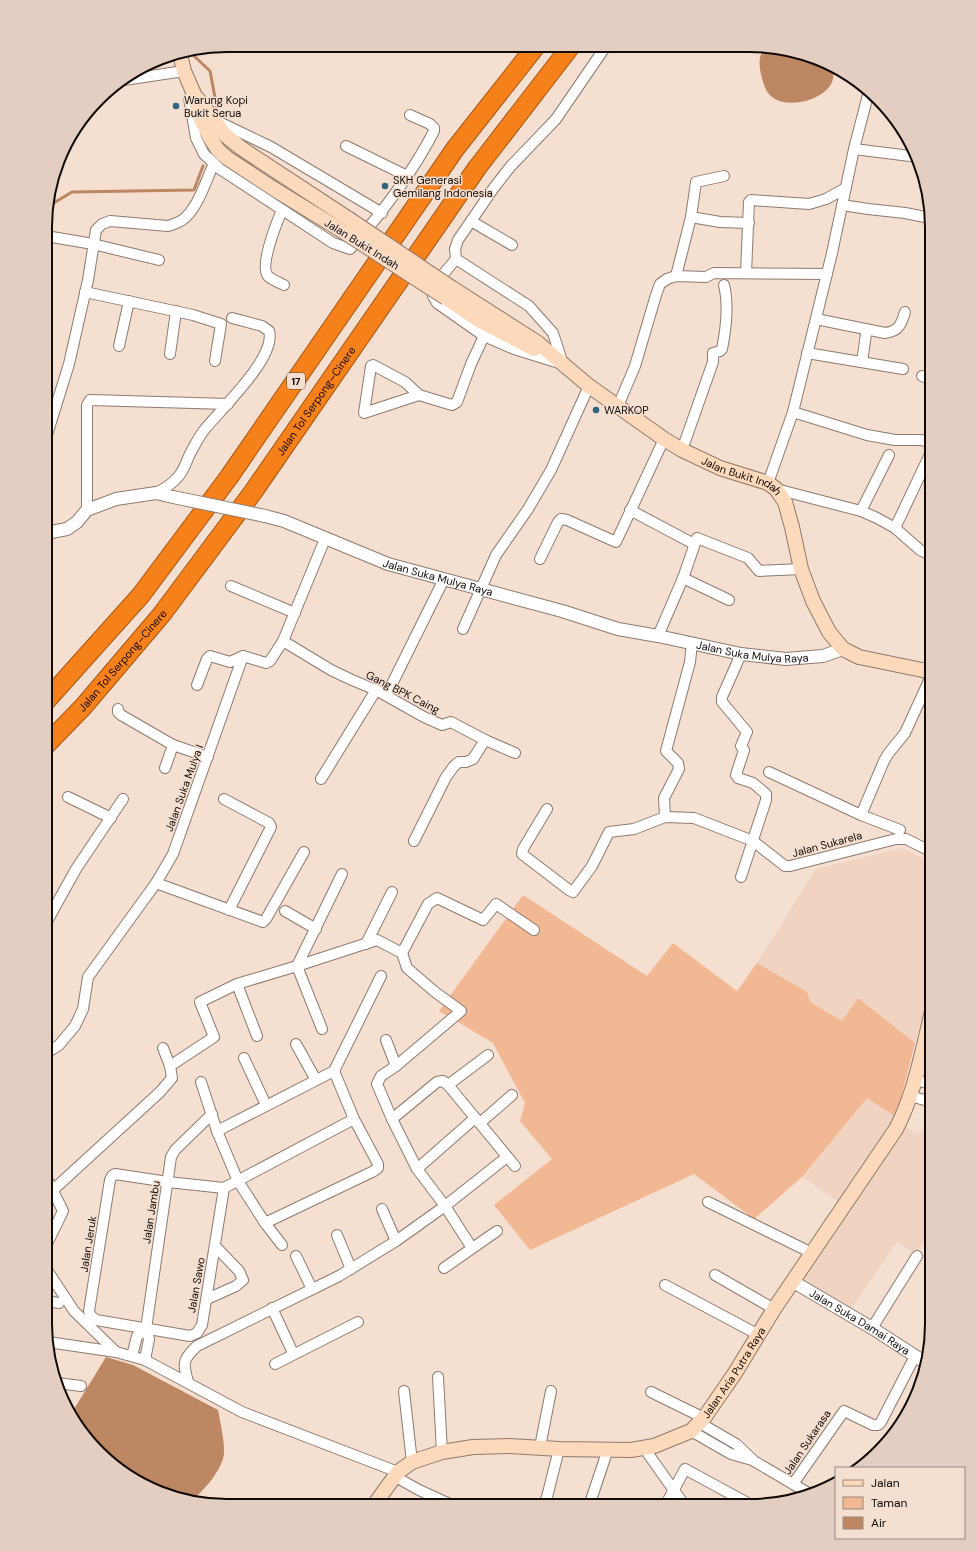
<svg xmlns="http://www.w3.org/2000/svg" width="977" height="1551" viewBox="0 0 977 1551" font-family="'DM Sans',sans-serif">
<rect width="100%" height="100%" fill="#f5dfd1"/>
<g fill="#f0d3c1">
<polygon points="903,848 932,863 932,1009 925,1008 915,1043 858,998 842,1021 810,1002 757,963 816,869"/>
<polygon points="867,1098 896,1117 915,1134 932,1127 932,1229 916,1254 897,1242 850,1310 797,1280 849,1209 802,1177"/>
</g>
<polygon fill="#f2b894" points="523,895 647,976 673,943 737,991 757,963 807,992 810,1002 842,1021 858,998 915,1043 896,1117 867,1098 802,1177 754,1219 694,1174 530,1250 494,1205 552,1159 520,1121 525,1103 493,1043 439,1011"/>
<g fill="#be8764">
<path d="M765,47C787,47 816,56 834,67C833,72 834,78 832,82C824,102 781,111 768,93C763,86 758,66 760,58C761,54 763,50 765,47Z"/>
<path d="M106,1357L133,1365L218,1410C220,1421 225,1443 224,1453C223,1469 203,1492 191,1501L157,1492L116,1468L82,1435L71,1414Z"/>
</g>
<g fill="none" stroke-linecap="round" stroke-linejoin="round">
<g stroke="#be8764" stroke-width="3">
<polyline points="193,52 193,55 210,71 217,108"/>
<polyline points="47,207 72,192 194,190 203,166"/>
</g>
<defs>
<g id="minor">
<polyline points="124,80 184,71 185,76"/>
<polyline points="869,91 854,149 832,253 793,412 867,435 895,440 920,440 932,442"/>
<path d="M189,98L196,138L204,154L220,169L333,243L350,249C382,213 412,174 434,131V128L430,124L410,115"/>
<polyline points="217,121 271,147 382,213"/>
<polyline points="346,146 407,176"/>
<polyline points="854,149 918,157"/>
<polyline points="724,176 696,182 691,217 720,222 749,223"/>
<polyline points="842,205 868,209 905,213 930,218"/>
<path d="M282,210C277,222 259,266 268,276C272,280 280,283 284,285"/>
<polyline points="471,221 512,245"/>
<polyline points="46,236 93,244 159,260"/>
<polyline points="456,259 529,306 553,333 563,364"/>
<polyline points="746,273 749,202 751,200 809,204 826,199 846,188"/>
<polyline points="676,276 691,217"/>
<polyline points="85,292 193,315 221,324 215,361"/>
<path d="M816,319L885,333C899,331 901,325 905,312"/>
<polyline points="119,346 129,301"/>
<polyline points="807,353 903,369"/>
<polyline points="170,354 176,311"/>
<polyline points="862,362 866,334"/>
<polyline points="559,363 514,349 484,336 437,303 433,296 440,278 456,259 455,249 458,240 493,189 510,167 556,119 606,46"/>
<polyline points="922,376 932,380"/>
<polyline points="419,395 405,382 373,365 371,366 364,413 419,395 452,405 457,402 471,364 484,336"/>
<polyline points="618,406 635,366 656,295 660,284 667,279 676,276 706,277 714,273 827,274"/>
<path d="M46,438L69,364L88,280L96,230L102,224L110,221L168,226C175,224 181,222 186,217C199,204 206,181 214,163"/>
<path d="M682,450L713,362V353L720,351L722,349C726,329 729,305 724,285"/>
<polyline points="768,483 793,412"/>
<polyline points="776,489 861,511 877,518 895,528 920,550 932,556"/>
<path d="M156,493C163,489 171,485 176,479C185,471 186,460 192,450C196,443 200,435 205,429C220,410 277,357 269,331L262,326L232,318"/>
<polyline points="87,510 87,405 90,400 228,404"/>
<polyline points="630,510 694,544"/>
<polyline points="861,511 889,455"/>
<polyline points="895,528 932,450"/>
<polyline points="540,559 558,522 561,519 567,520 616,542 664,439"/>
<polyline points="683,578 729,600"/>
<polyline points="231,586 295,613"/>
<polyline points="463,629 496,555 528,509 551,470 589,386"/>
<polyline points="658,636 683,578 697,538 748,558 759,571 801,569"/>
<polyline points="283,641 331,670 352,680 376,690 424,717 442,725 451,722 485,740 515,753"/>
<polyline points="741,654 722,697 722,702 747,732 741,746 744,750 736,775 738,778 753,783 766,794 766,800 741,877"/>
<polyline points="197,685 207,659 210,656 230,662 243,656"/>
<polyline points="389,690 444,579"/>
<polyline points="118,709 118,712 121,715 173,745 208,757"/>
<polyline points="165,768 173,745"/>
<polyline points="769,772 861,815 900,830"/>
<polyline points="321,779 376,690"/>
<polyline points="68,797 111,818"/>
<polyline points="224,799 269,823 271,827 229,910"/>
<polyline points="547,809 523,849 522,854 569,890 573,892 592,866 609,832 634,829 665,817 694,818 753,841 785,866 790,866 896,839 906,839 932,852"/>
<polyline points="861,815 884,761 888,754 905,733 932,674"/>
<polyline points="665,817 664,798 679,769 678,763 666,751 690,662 692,643"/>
<polyline points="414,841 446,777 454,766 459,762 466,762 473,759 485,740"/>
<polyline points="156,883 263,922 266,919 304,852"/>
<polyline points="285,911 316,929"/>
<polyline points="46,923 76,869 123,799"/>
<polyline points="366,944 392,892"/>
<polyline points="402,953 428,904 437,898 483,920 496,904 534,930"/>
<polyline points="297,966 377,940 402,953 407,968 435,992 461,1011 396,1066 381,1076 377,1084 392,1119 417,1169 445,1206 472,1248"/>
<polyline points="297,966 342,874"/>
<polyline points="237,984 297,966 322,1029"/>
<polyline points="386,1040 396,1066"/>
<polyline points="296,1044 316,1080"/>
<polyline points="45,1054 59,1045 75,1026 83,1009 88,977 156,883 173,854 243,656 266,663 270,661 283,641 325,539"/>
<polyline points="244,1058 266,1105"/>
<polyline points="170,1066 214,1037 200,1002 237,984 257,1036"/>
<polyline points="915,1080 932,1084"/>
<polyline points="201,1082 217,1131 238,1181 265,1223 282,1245"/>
<polyline points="448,1085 488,1055"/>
<polyline points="910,1096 932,1102"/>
<polyline points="392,1119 437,1082 443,1081 448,1085 515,1166"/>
<polyline points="480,1123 512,1095"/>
<polyline points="217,1131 334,1071 381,976"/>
<polyline points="417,1169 475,1118"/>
<polyline points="224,1188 202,1325 197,1333 190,1336 96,1320 91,1316 89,1311 110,1180 112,1176 115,1174 168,1182 224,1188 354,1119"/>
<polyline points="53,1190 160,1092 172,1078 170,1066 163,1048"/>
<polyline points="708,1202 812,1253"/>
<polyline points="382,1209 396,1241"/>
<polyline points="265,1223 374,1171 378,1168 378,1164 354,1119 334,1071"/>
<polyline points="337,1235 351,1269"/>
<polyline points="45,1248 63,1211 45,1175"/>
<polyline points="296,1256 312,1289"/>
<polyline points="45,1267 74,1311 116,1352"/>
<polyline points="444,1268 497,1231"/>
<polyline points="715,1275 774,1309"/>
<polyline points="665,1285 757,1334"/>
<polyline points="207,1299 236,1286 243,1280 239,1271 215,1246"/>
<polyline points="45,1301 59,1303"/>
<polyline points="272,1308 293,1353"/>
<polyline points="872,1328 917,1256"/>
<polyline points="48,1342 116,1352 145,1360 242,1412 398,1472"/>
<polyline points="132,1356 137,1336 146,1329"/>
<polyline points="145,1360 149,1339 146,1329 171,1157 175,1150 212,1114"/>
<polyline points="275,1364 358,1322"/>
<polyline points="438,1377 442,1452"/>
<path d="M188,1382C183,1363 182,1360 197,1346L339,1276L396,1241L445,1206L507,1157"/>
<polyline points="57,1383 81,1386"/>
<polyline points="404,1391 412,1462"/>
<polyline points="651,1392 704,1418"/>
<polyline points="700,1423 736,1444 754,1461 810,1494"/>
<polyline points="691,1431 731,1454 752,1460"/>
<polyline points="540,1447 551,1391"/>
<polyline points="644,1448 685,1506"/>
<polyline points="394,1476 419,1490 452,1505"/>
<polyline points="793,1484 844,1411 873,1425 878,1425 881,1422 915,1356"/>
<polyline points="543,1505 547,1497 559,1449"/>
<polyline points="589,1506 608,1449"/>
<polyline points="665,1506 685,1469 753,1506"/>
</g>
<g id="tertiary">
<path id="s1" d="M265,516L284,521L388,564L562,611L618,629L658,636L741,654L786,659L823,656L843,649"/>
<polyline points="46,533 67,529 77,522 87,510 116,499 156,493 173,497"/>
<path id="s2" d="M792,1281L872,1328L926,1363"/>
</g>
<g id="secondary">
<polyline points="180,54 184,71 194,94 200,117 209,136 218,150 227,158 274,189 344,232"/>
<polyline points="198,99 225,135 241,148 349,219"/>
<path id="s3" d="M452,288L538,343L589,386L664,439L682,450L720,468L768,483L776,489L785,502L792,527L801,569L813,601L829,632L843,649L859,657L932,672"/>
<polyline points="446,298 477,319 534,349"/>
<path id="s4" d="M374,1505L398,1472L412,1462L442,1452L473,1447L510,1446L559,1449L631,1450L654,1446L691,1431L704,1418L735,1373L774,1309L896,1129C915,1093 922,1051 932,1012"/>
</g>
<g id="motorway">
<polyline points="46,701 141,595 229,477 455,149 536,46"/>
<path id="s5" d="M46,745L83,707L162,614L253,492L477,168L571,46"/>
</g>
</defs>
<use href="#minor" stroke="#8e7a6e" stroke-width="12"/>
<use href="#tertiary" stroke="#8e7a6e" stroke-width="14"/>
<use href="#secondary" stroke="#8e7a6e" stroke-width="16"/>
<use href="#motorway" stroke="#a65713" stroke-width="20"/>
<use href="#minor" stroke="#fff" stroke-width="10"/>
<use href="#tertiary" stroke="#fff" stroke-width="12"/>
<use href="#secondary" stroke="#fcd9ba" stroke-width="14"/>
<use href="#motorway" stroke="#f6801a" stroke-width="18"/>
<defs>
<polyline id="tertiary-bridge" points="173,497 265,516"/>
<g id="secondary-bridge">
<polyline points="349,219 452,288"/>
<polyline points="344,232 446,298"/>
</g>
</defs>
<use href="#tertiary-bridge" stroke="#8e7a6e" stroke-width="14" stroke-linecap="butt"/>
<use href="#secondary-bridge" stroke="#8e7a6e" stroke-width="16" stroke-linecap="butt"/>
<use href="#tertiary-bridge" stroke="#fff" stroke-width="12"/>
<use href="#secondary-bridge" stroke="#fcd9ba" stroke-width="14"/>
</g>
<g fill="#2e647f" stroke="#f5dfd1" stroke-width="1.5">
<circle cx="176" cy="106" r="4"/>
<circle cx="385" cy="186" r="4"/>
<circle cx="596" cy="410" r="4"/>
</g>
<g text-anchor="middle" stroke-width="3" stroke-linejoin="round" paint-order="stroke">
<rect fill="#f5dfd1" stroke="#554a43" stroke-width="1" x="287" y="373" width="18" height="16" rx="3"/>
<g font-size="10" font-weight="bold" fill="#110a06">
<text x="296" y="385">17</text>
</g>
<g font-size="11" fill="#110a06" stroke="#f5dfd1" text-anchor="start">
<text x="184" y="104">Warung Kopi<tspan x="184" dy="13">Bukit Serua</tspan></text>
<text x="393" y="184">SKH Generasi<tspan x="393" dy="13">Gemilang Indonesia</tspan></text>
<text x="604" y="414">WARKOP</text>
</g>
<g font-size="11" fill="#110a06" stroke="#f5dfd1">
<text transform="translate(362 244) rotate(32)" y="4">Jalan Bukit Indah</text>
<text dy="4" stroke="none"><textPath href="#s5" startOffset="438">Jalan Tol Serpong–Cinere</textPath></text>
<text dy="4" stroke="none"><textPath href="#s3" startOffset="347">Jalan Bukit Indah</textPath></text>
<text dy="4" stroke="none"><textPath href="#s1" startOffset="184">Jalan Suka Mulya Raya</textPath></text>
<text dy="4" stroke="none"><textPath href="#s1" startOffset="508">Jalan Suka Mulya Raya</textPath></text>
<text dy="4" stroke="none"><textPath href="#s5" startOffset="114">Jalan Tol Serpong–Cinere</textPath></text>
<text transform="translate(403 692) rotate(27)" y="4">Gang BPK Caing</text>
<text transform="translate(184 788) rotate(-70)" y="4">Jalan Suka Mulya I</text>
<text transform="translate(827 844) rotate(-15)" y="4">Jalan Sukarela</text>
<text transform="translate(151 1212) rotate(-81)" y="4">Jalan Jambu</text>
<text transform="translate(88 1244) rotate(-81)" y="4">Jalan Jeruk</text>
<text transform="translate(196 1285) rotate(-80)" y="4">Jalan Sawo</text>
<text dy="4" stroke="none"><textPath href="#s2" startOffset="79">Jalan Suka Damai Raya</textPath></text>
<text dy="4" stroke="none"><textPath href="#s4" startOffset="415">Jalan Aria Putra Raya</textPath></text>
<text transform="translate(807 1442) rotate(-56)" y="4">Jalan Sukarasa</text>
</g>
</g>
<path d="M0 0H977V1551H0ZM227 52H750A175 175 0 0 1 925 227V1324A175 175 0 0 1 750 1499H227A175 175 0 0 1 52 1324V227A175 175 0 0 1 227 52Z" fill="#e3cec1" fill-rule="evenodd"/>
<path fill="none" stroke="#110a06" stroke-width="2" d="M227 52H750A175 175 0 0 1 925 227V1324A175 175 0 0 1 750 1499H227A175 175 0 0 1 52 1324V227A175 175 0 0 1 227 52Z"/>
<rect x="835" y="1467" width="130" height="72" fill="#f5dfd1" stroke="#9a8a80"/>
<rect x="843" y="1480" width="20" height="6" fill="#fcd9ba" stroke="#9a8a80"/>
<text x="871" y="1487" font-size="12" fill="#110a06">Jalan</text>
<rect x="843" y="1497" width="20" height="12" fill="#f2b894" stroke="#9a8a80"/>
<text x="871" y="1507" font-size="12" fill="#110a06">Taman</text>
<rect x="843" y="1517" width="20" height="12" fill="#be8764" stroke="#9a8a80"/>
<text x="871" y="1527" font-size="12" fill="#110a06">Air</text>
</svg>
